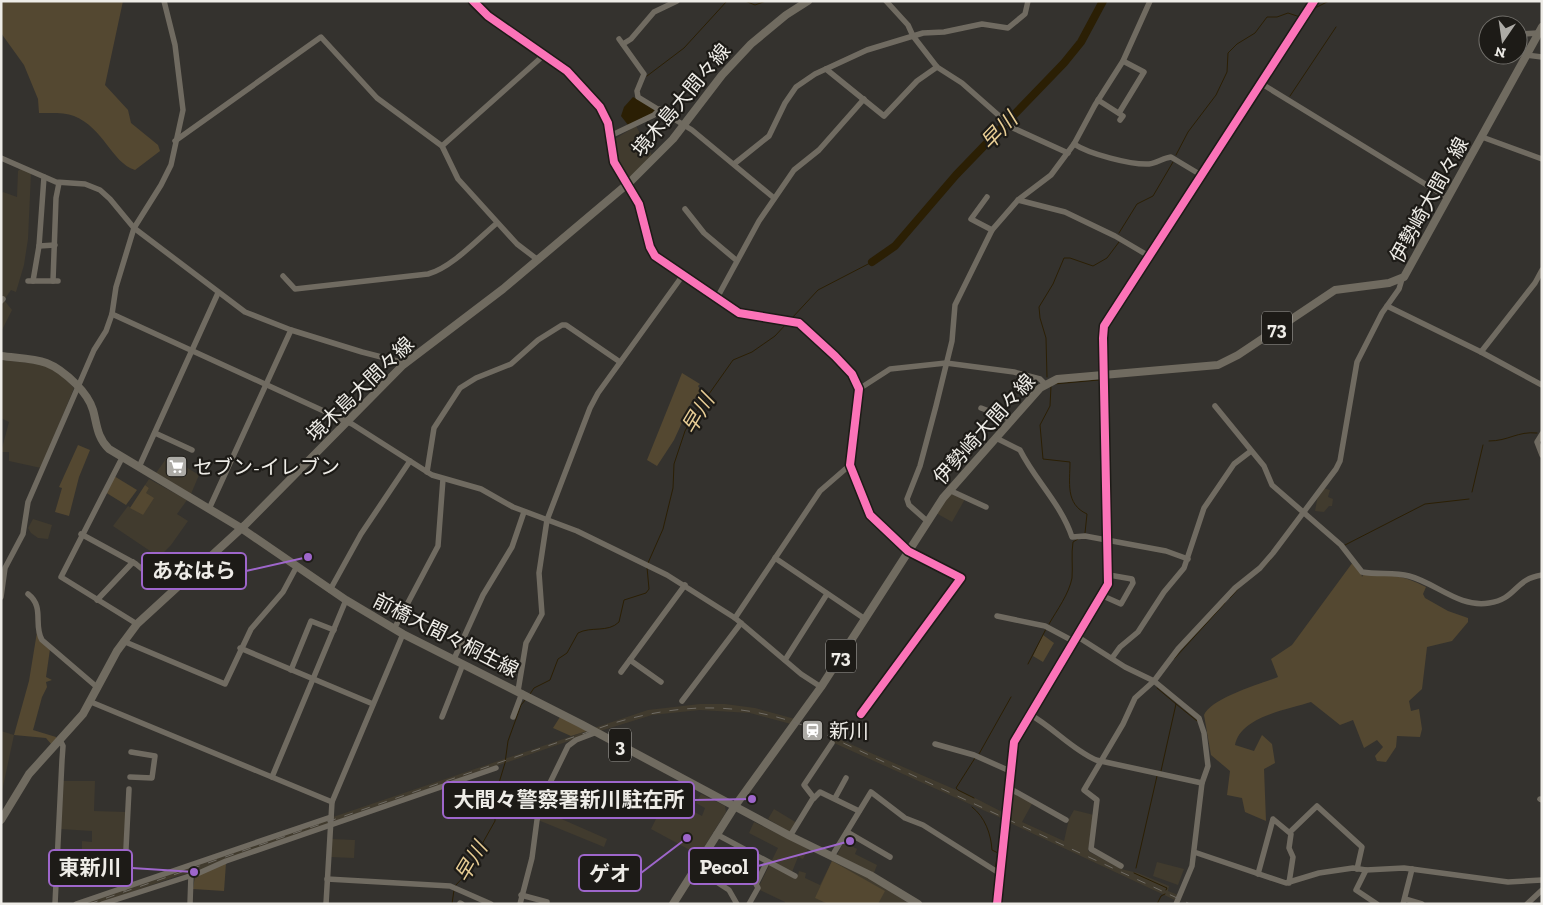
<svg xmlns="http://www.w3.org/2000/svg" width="1543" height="905" viewBox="0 0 1543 905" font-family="'Zilla Slab','Noto Sans JP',serif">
<rect width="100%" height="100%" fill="#34322e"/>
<g fill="#413b2e">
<polygon points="636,126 653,157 631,177 626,176 620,166 614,143 615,139"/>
<polygon points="21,168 31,173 28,239 24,265 16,292 11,290 4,300 12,310 1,332 1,194 3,192 17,197 18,171"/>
<polygon points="1,360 40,364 57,371 74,388 41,468 9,461 9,452 1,452 9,422 1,418"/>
<polygon points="168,456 199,475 191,494 156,473"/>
<polygon points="149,479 187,500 177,514 188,521 171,545 159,557 113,526 128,506 143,515 145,493 149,488 145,485"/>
<polygon points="1323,488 1330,490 1328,497 1333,499 1332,506 1329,506 1324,512 1315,511 1318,495"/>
<polygon points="951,493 965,499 952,522 936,513"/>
<polygon points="33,519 52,525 48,539 38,538 31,533 28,528"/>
<polygon points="700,704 725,704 755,708 795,719 791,724 750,713 700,710 652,715 600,731 594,728 648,710"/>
<polygon points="1,731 14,735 1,796"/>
<polygon points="587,731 592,733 334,822 333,817"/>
<polygon points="834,737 977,799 1004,813 1003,819 834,743 831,741"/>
<polygon points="63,781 95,781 94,811 126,812 122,867 91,866 92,854 82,853 82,841 92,842 92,831 60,829"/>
<polygon points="1011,791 1033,802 1022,822 1064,841 1069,819 1074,810 1094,815 1088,851 1121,869 1138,873 1169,886 1168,891 1178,895 1175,900 1008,822"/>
<polygon points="701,794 725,806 726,812 699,855 651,829 667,797 702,816 705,808 696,803"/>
<polygon points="774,809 797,823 791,833 768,819"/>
<polygon points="541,810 607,839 604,847 538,820"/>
<polygon points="328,819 329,824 191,873 177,876 98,904 81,904"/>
<polygon points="754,822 808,849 803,859 798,857 792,872 798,875 799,871 806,873 805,878 820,885 832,861 868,878 910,904 785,904 785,902 760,890 759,886 778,848 749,833"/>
<polygon points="331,839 355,840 354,858 330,857"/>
<polygon points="844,842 857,849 855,854 877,865 874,873 837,855"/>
<polygon points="1157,862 1184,869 1178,885 1153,876"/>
</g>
<g fill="#544831">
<path d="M1,1H123L105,85L128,110L131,123L158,145L160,151L135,170C111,162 104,128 74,116C65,112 49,113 39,113L38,99L24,65L1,33Z"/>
<polygon points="682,373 700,384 698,386 701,391 691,403 674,440 657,466 647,460"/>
<polygon points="78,445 90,450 79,477 69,516 55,512 62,488 59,487"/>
<polygon points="114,476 137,490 126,505 105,492"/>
<polygon points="145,485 149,488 146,493 154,498 143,515 130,508"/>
<path d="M1353,562L1361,572L1362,577L1364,573C1390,575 1403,575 1426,587L1423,594L1425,598L1448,611L1468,618V622L1452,641L1427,647L1422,689L1409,701L1411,711L1419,709L1422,729L1420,737L1397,736L1396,747L1386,762L1377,761L1375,756L1383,747L1377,740L1364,748L1353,720L1340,725L1311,702C1287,710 1241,716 1235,745L1254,751L1262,735L1272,744L1275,763L1264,769L1266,821L1245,812L1242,798L1227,795L1230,771L1211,755L1204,715C1211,698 1260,684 1278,677L1271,659L1292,645Z"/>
<polygon points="37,632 50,649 46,677 52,680 46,682 47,687 42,697 33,730 56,737 57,740 52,745 46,738 14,735 29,681"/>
<polygon points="1043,635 1054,643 1043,662 1033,656"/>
<polygon points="560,717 587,731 571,736 553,728"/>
<polygon points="832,861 885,891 878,904 828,904 815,898"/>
<polygon points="226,863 224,891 193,889 195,876"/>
</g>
<polygon fill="#2b1f04" points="633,97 656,109 655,114 628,125 621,116 624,107"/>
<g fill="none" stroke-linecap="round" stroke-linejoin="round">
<g stroke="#2b1f04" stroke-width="1">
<polyline points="745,1 755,5 766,1"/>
<polyline points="1306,8 1310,1"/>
<polyline points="1315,8 1329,1"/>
<polyline points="647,76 684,48 727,1"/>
<polyline points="1290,96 1336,27"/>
<polyline points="1176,155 1188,132 1216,95 1227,72 1228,53 1237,44 1255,33 1267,17 1277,17 1288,13 1300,17"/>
<polyline points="1201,170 1255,87"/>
<polyline points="1119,233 1137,204 1153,196 1173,162"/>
<polyline points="1148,251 1197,176"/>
<polyline points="1108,311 1145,256"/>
<polyline points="792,318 818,290 872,262"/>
<polyline points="1100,338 1100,327 1105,318"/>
<polyline points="1047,377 1046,338 1040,318 1039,307 1053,284 1064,258 1070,258 1093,266 1107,258 1119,242"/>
<polyline points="1101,381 1101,389"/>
<polyline points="1054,384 1099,380"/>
<path d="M1051,386L1050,406L1040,425L1043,459L1070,462C1070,482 1065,504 1087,514L1085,533"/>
<path d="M1489,441C1509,441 1517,431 1537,433"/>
<polyline points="1472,492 1483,445"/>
<polyline points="1345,545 1425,504 1469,499"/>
<polyline points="648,563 663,529 673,488 674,464 685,431 692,418 733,360 752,352 775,336 787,323"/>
<polyline points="1263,568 1272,558"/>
<polyline points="1230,598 1239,588"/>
<path d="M1049,624C1057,610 1069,594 1072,578C1073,566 1071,554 1073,542L1078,539"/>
<polyline points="1174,659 1225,603"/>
<polyline points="1028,664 1046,629"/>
<polyline points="1157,688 1176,704 1161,771"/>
<path d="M530,694L534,688L550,680L558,659L567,653L578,633C591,626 608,633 619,622L624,600L646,593L649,589L647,567"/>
<polyline points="1176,704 1197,721"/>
<polyline points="1029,710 1047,681"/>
<polyline points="979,754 1011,697"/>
<polyline points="1007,766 1010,742 1025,716"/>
<polyline points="1006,786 1008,774"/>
<polyline points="974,798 958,790 956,788 975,758"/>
<path d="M972,807C985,817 991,834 992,850L998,853L995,869"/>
<polyline points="1136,868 1157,776"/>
<polyline points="1134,873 1167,888 1166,890"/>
<polyline points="455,886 471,869 477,853 495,821 495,796 505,763 508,741 521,705 526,699"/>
<polyline points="452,904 454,890"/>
<polyline points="1157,904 1161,896 1165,894"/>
</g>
<polyline stroke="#2b1f04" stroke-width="8" points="872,262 895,246 956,175 1064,63 1081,42 1103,1"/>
<g stroke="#706b61" stroke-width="5.5">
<polyline points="473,1 488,16 567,71 600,107 608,123 614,162 639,204 650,247 655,256 739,313 799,323 835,356 852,374 859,389 850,465 870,515 908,551 961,578 861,714"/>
<polyline points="886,1 908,25 913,36 937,67 962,83 1013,128 1068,153"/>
<polyline points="1522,34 1538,33"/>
<polyline points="619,39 644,74 637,91 638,97 692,130 774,198"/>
<polyline points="623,44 631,39 654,12 677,1"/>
<polyline points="1526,55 1542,57"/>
<polyline points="826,69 884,116 917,81 937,67"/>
<polyline points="1262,84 1448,198"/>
<polyline points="1098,100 1123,116 1120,120"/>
<polyline points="1119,113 1144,72 1123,61"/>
<polyline points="610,136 654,115 660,109"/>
<polyline points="1482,137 1542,159"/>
<polyline points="175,141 321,37 377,98 442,146 458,179 517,244 538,260"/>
<path d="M1074,144C1089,154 1131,165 1149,164C1157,163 1163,158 1171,157L1201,175"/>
<polyline points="442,146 544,55"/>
<polyline points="1,158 56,182 85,184 100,190 110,199 134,228 245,312 291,330 362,352 397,361 403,365"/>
<polyline points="734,164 769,136 785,103 796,87 815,74 867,50 923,33 944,32 982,24 1008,28 1025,14 1028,1"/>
<polyline points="987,197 971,219 992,230"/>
<polyline points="1018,200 1065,212 1115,236 1149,256"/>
<polyline points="685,209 704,233 736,260"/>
<polyline points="39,246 55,245"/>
<path d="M283,276L295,289L428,274C451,268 478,239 497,223"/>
<polyline points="28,281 58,281"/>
<polyline points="33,281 39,246 44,177"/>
<polyline points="53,281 56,198 59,183"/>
<polyline points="717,298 759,221 794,170 819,150 864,99"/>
<polyline points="1,301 3,299"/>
<polyline points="1387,306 1481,352 1542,385"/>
<polyline points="112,314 352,424 432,475 481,489 513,507 577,531 667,575 735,618 801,674 821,687"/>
<polyline points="1481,352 1535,283 1542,270"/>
<polyline points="859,389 890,369 946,363 1014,372 1040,379 1045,384"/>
<path d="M1215,406L1264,466L1272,485L1341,545L1362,572C1378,575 1394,572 1409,576C1436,583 1459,608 1489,603C1517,599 1514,579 1542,575"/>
<polyline points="981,408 1005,417 1011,421"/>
<polyline points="155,433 192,450"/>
<polyline points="1542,434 1537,442 1542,455"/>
<path d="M996,438L1020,450C1035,480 1061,504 1072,537L1085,536L1166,551L1188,559"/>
<polyline points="122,458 61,577 137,624"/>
<polyline points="139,467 218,293"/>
<polyline points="427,472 434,428 460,388 476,378 511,364 538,340 562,325 566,325 620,362"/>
<polyline points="949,490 986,507"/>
<polyline points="209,509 291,330"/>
<polyline points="927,521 909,505 907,499 920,466 936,406 952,341 955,305 992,230 1018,200 1051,175 1074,144 1095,105 1123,61 1150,1"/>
<polyline points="81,534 136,564 154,579"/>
<polyline points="775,558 865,619"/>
<polyline points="330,590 361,534 410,461"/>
<path d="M28,594C45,607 33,625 42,640L98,688"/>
<polyline points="1103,596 1121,604 1133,583 1132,579 1109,575"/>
<polyline points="1,597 5,568 23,534 28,502 94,350 106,331 112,314 116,287 134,228 161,185 171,165 183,110 175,45 164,1"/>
<polyline points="97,600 133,562"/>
<polyline points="997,616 1045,626 1075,642"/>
<polyline points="735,618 820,491 850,465"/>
<polyline points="394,629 438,546 443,479"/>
<polyline points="1078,637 1125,667 1154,681 1199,718 1204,733 1208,766 1202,783 1192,866 1176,904"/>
<polyline points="123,641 225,684 251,629 283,592 297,566"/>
<polyline points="240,648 373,704"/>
<polyline points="1112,658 1120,647 1138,632 1164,592 1184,568 1204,508 1234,464 1251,451"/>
<polyline points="454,659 483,595 512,547 524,512"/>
<polyline points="630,660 661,682"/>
<polyline points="785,660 827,594"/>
<polyline points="291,670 311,621 334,630"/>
<polyline points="621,672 685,585"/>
<polyline points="518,691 526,643 542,614 539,573 547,520 590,408 598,393 683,275"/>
<polyline points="682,701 741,623"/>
<polyline points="91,702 332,802"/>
<path d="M1029,714C1053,727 1071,749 1096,760L1202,783"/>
<polyline points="442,717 463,664"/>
<polyline points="513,717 522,693"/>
<polyline points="935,744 974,755 1010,771"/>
<polyline points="130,777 152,778 155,756 131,752"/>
<polyline points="272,777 346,600"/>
<polyline points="1009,788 1066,820"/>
<polyline points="814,798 804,785 832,743"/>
<polyline points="835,798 846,778"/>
<polyline points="1540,799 1542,800"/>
<polyline points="847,832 890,857"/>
<polyline points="1290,832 1317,806 1362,847 1357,869"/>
<polyline points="716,834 795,876"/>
<polyline points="790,836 812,800 820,792 859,811"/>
<polyline points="1194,852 1286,883 1319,873 1353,868 1366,870 1404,868 1508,882 1542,880"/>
<polyline points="832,856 871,792 905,818 923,825 999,873"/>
<polyline points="1121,866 1091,849 1097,800 1084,790 1123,724 1135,698 1154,681 1178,649 1235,588 1260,568 1273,553 1336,469 1340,461 1357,362 1382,313 1399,289 1402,279"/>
<polyline points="695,868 729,890 737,904"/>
<polyline points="1366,870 1356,890 1377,904"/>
<polyline points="1258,874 1273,819 1291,834 1289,848 1293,857 1289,883"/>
<polyline points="327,879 450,886 491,904"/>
<polyline points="124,888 129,789"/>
<polyline points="521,895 547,902"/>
<polyline points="1405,899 1422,904"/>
<polyline points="460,903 462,904"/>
<polyline points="55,904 62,760 63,746 60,740"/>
<polyline points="76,904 331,817"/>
<polyline points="102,904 199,873 226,861 496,768"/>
<polyline points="190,904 191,875"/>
<polyline points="326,904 332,802 403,634"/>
<polyline points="520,904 532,858 537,820 545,793 568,746 576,740 597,732"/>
<polyline points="749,904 758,888 756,884 767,862"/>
<polyline points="997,904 1014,742 1108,584 1103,338 1104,326 1314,1"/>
<polyline points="1403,904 1412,869"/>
<polyline points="1527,904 1542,890"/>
</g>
<g stroke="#706b60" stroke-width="8">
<path d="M1,356C37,360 49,357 76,384C83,391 90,400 93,410C97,424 97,438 109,449L241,528L346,600L403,634L581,724L790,836L870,875L918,904"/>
<polyline points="1,820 29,774 83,714 117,651 137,624 245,525 403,365 503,289 631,181 673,139 722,75 751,44 786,15 808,1"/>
<polyline points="673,904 735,806 821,687 943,498 1040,388 1057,379 1218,365 1238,355 1335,290 1389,283 1404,277 1542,27"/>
</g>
<path stroke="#706c65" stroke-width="1" stroke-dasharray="9 9" stroke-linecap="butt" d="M89,904L614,723C685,702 744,702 813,729L1190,904"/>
<defs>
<g id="cycleway">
<polyline points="473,1 488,16 567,71 600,107 608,123 614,162 639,204 650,247 655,256 739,313 799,323 835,356 852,374 859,389 850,465 870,515 908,551 961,578 861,714"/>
<polyline points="997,904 1014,742 1108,584 1103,338 1104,326 1314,1"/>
</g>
</defs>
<use href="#cycleway" stroke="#1d1b17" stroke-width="11"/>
<use href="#cycleway" stroke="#fb73b8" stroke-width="8"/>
</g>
<defs>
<symbol id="supermarket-square" viewBox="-11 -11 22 22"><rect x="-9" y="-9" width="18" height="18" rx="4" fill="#adaba6" stroke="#1d1b17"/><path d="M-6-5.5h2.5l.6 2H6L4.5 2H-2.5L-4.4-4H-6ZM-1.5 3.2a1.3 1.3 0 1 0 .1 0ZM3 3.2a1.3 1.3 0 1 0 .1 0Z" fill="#fff"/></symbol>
<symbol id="station-square" viewBox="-11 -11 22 22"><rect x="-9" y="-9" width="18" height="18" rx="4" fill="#adaba6" stroke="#1d1b17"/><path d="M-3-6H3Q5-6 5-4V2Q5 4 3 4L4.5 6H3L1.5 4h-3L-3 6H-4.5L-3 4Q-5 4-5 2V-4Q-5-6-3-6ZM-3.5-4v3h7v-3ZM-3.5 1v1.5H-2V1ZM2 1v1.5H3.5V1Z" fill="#fff"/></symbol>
</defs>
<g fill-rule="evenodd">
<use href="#supermarket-square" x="164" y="454" width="25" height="25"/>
<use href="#station-square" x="800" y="718" width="25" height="25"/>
</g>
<g text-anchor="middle" stroke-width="4.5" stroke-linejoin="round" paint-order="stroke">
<g fill="#1d1b17" stroke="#afada9" stroke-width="1">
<rect x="1262" y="311.5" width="30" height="33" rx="4"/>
<rect x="826" y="639.5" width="30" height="33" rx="4"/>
<rect x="609" y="728.5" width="22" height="33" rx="4"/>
</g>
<g font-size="19" font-weight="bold" fill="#eeece7">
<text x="1277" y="335">73</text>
<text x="841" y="663">73</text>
<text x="620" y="752">3</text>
</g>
<g font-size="20" fill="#eeece7" stroke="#1d1b17">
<text transform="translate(681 100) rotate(-50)" y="7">境木島大間々線</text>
<text transform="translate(1429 200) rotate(-61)" y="7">伊勢崎大間々線</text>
<text transform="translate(360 389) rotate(-44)" y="7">境木島大間々線</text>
<text transform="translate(984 429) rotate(-48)" y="7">伊勢崎大間々線</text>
<text transform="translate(446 635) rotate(27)" y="7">前橋大間々桐生線</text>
</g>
<g font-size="20" fill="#eeece7" stroke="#1d1b17" text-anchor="start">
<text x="193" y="474">セブン-イレブン</text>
<text x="829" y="738">新川</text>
</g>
<g font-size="21" font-style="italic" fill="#e9ce95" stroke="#1d1b17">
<text transform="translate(999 131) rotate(-46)" y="7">早川</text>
<text transform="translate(698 414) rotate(-59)" y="7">早川</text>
<text transform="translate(471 862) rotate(-59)" y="7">早川</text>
</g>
</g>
<path fill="none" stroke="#9e66cb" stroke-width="2" d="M308 557L246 571M752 799L694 800M850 841L758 866M194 872L132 868M687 838L641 873"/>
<g fill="#9e66cb" stroke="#1d1b17" stroke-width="2">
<circle cx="308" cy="557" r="5"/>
<circle cx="752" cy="799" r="5"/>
<circle cx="850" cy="841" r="5"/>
<circle cx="194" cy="872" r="5"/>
<circle cx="687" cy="838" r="5"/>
</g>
<g fill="#1d1b17" stroke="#9e66cb" stroke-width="2">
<rect x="142" y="553" width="104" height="36" rx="5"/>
<rect x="443" y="782" width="251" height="36" rx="5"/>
<rect x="689" y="848" width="69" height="36" rx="5"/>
<rect x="49" y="850" width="83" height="36" rx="5"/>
<rect x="579" y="855" width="62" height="36" rx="5"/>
</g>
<g font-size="21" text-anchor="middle" font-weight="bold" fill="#eeece7">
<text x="194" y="578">あなはら</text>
<text x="569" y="807">大間々警察署新川駐在所</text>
<text x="724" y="874">Pecol</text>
<text x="90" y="875">東新川</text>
<text x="610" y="881">ゲオ</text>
</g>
<rect width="1543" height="905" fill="none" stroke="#eeece7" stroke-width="5"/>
<g transform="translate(1503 40) rotate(193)"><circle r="24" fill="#1d1b17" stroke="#716f6a"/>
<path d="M0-4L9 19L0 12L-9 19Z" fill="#adaba6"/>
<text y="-8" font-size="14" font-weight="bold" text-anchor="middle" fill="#eeece7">N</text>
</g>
</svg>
